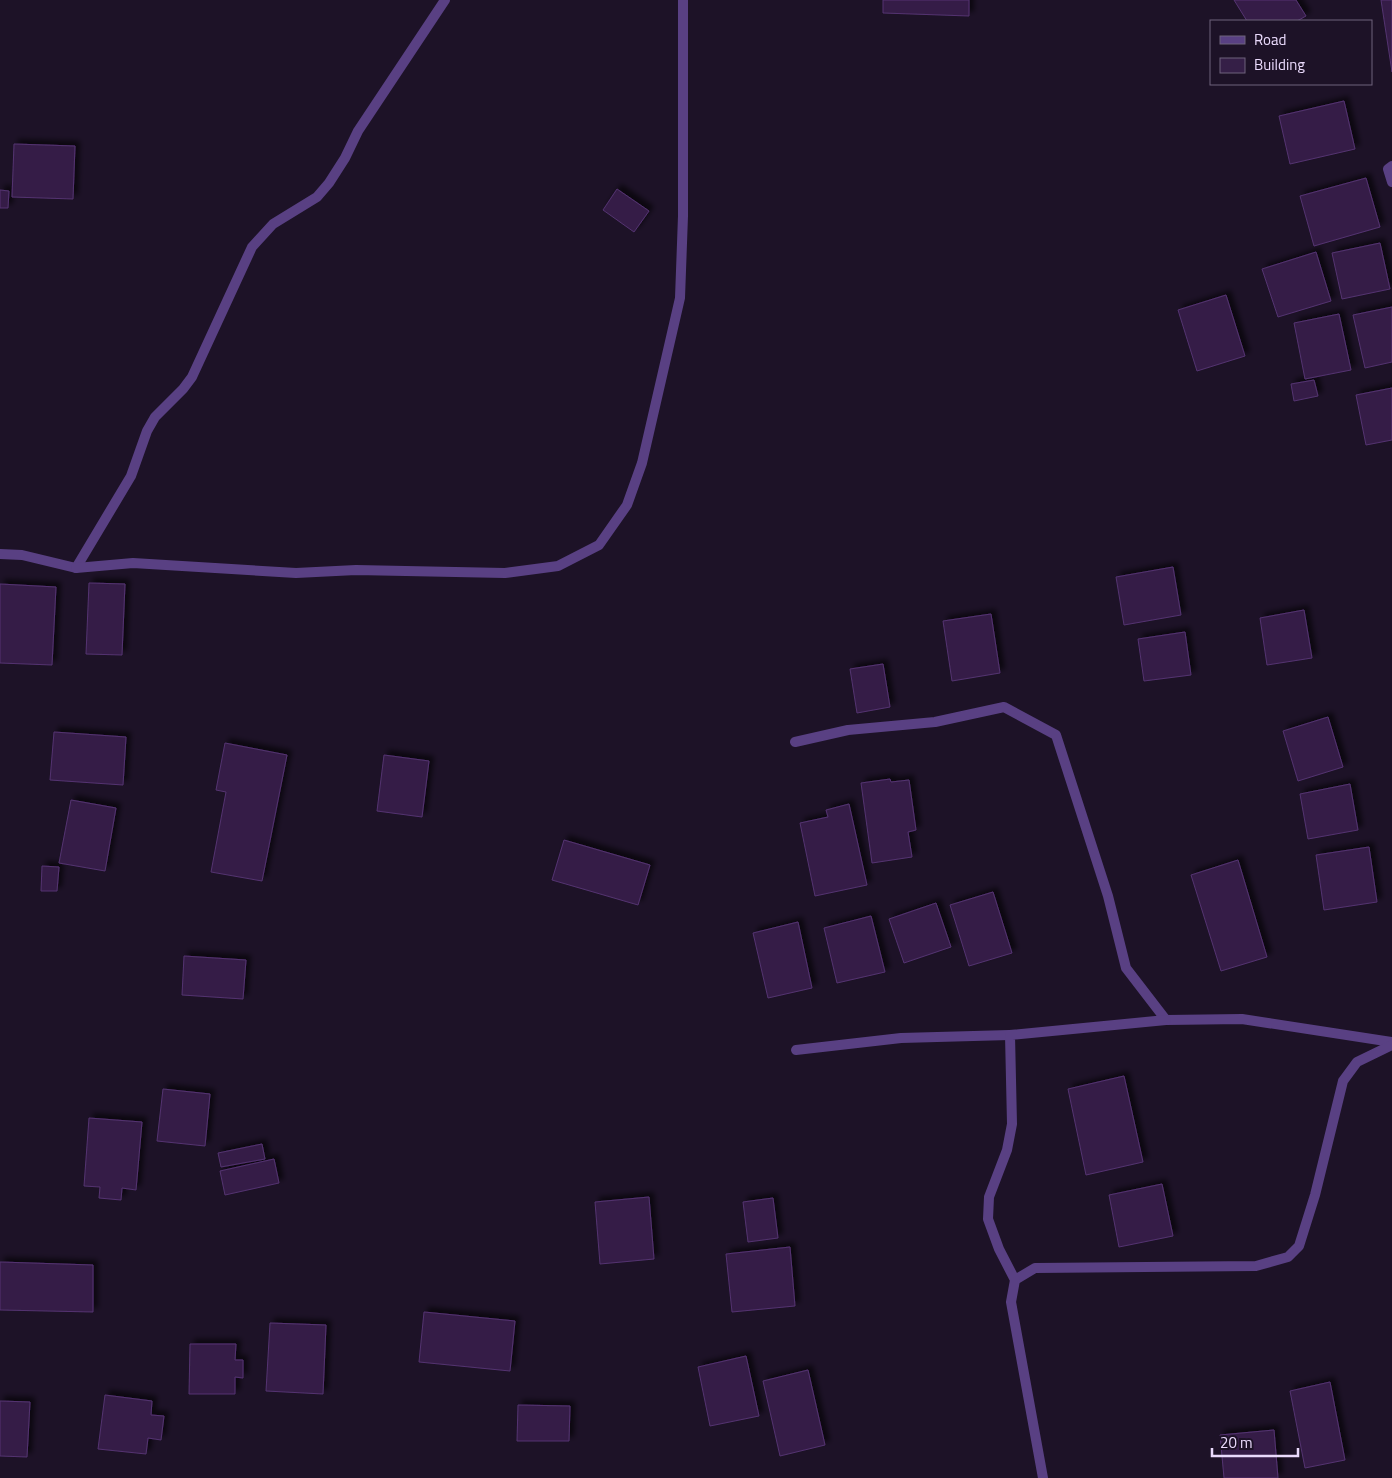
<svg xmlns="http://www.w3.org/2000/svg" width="1392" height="1478" viewBox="0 0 1392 1478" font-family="'Titillium Web',sans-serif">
<defs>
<filter id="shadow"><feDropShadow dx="4.5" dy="-4.5" stdDeviation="2.5" flood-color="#0009"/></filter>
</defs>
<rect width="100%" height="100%" fill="#1d1227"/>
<g fill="#351f47" stroke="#543371" filter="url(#shadow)">
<polygon points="883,0 969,0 969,16 883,13"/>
<polygon points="1234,0 1296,0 1306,16 1297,21 1247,21"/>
<polygon points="1381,0 1392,0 1392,72"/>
<polygon points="1344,101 1355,149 1290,164 1279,116"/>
<polygon points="14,144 75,146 73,199 12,197"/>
<polygon points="1366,178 1380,227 1314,246 1300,196"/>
<polygon points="617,189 649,211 634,232 603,210"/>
<polygon points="0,190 9,191 8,208 0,208"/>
<polygon points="1380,243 1390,289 1342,299 1332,253"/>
<polygon points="1316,252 1331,301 1278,317 1262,269"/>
<polygon points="1226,295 1245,356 1197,371 1178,310"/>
<polygon points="1392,307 1392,362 1365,368 1353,315"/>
<polygon points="1339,314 1351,370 1305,379 1294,323"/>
<polygon points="1314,380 1318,396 1294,401 1291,384"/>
<polygon points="1392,388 1392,440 1366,445 1356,395"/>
<polygon points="1173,567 1181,615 1124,625 1116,577"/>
<polygon points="89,583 125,584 122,655 86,654"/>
<polygon points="0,584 56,587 52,665 0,663"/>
<polygon points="1304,610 1312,658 1267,665 1260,618"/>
<polygon points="991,614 1000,673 952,681 943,621"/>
<polygon points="1185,632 1191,675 1144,681 1138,639"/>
<polygon points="883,664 890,707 857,713 850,669"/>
<polygon points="1328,717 1343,767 1298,781 1283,731"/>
<polygon points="54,732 126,737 123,785 50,780"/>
<polygon points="225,743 287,755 262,881 211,872 226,792 216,790"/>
<polygon points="384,755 429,761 422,817 377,811"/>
<polygon points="890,779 891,782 909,780 916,830 908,832 912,857 872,863 861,783"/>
<polygon points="1350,784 1358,830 1308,839 1300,794"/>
<polygon points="71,800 116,808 105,871 59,863"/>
<polygon points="849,804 867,885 815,896 800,823 828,817 826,810"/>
<polygon points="564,840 650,865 638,905 552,880"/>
<polygon points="1369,847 1377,902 1324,910 1316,855"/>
<polygon points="1238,860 1267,957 1221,971 1191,875"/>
<polygon points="42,866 59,867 57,891 41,891"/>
<polygon points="993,892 1012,953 969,966 950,905"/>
<polygon points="936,903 951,947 904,963 889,919"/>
<polygon points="871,916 885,972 837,983 824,928"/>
<polygon points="798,922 812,988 768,998 753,933"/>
<polygon points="184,956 246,960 243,999 182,995"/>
<polygon points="1124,1076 1143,1162 1086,1175 1068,1089"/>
<polygon points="163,1089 210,1094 205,1146 157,1141"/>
<polygon points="89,1118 142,1122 136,1190 122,1188 121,1200 99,1198 100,1187 84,1186"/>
<polygon points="262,1144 265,1159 221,1167 218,1153"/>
<polygon points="274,1159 279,1183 225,1195 220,1171"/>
<polygon points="1162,1184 1173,1236 1119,1247 1109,1195"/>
<polygon points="649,1197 654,1259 600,1264 595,1202"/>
<polygon points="773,1198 778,1238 748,1242 743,1202"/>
<polygon points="790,1247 795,1306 732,1312 726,1254"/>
<polygon points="0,1262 93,1265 93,1312 0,1310"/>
<polygon points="424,1312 515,1321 510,1371 419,1362"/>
<polygon points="270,1323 326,1325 323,1394 266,1391"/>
<polygon points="190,1344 236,1344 235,1360 243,1360 243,1378 235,1377 235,1394 189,1394"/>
<polygon points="746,1356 759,1416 710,1426 698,1367"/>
<polygon points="808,1370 825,1445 780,1456 763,1381"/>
<polygon points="1330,1382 1345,1460 1305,1468 1290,1391"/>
<polygon points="105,1395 152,1401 151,1415 164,1416 161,1440 148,1438 146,1454 98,1449"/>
<polygon points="0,1401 30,1402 27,1457 0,1456"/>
<polygon points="518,1405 570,1406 569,1441 517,1441"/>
<polygon points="1274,1430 1278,1478 1224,1478 1220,1435"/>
</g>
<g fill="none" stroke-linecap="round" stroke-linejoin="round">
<g stroke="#594083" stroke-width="10">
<polyline points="1392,166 1388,169 1392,182"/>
<polyline points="0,554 22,555 76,568 131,476 147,431 155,417 183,389 192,377 252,247 273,224 317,197 329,183 345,158 358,131 445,0"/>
<polyline points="76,568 133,563 296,573 356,570 505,573 558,566 599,545 627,505 642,463 680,298 683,216 683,0"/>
<polyline points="795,742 848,730 935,722 1004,707 1056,735 1108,896 1126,968 1166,1020 1242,1019 1392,1042"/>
<polyline points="796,1050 901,1038 1010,1035"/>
<polyline points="1015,1280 1035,1268 1256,1266 1288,1257 1299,1246 1315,1195 1343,1081 1357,1062 1392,1045"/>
<polyline points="1043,1478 1011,1302 1015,1280 999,1249 988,1219 989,1197 1007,1150 1012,1124 1010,1035 1166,1020"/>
</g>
</g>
<rect x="1210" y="20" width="162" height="65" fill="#1d1227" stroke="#6f627c"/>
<rect x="1220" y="36" width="25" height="8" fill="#594083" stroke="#6f627c"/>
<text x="1254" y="45" font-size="15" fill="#eadafc">Road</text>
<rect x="1220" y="58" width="25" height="15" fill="#351f47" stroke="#6f627c"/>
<text x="1254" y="70" font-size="15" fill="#eadafc">Building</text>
<path d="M1212 1448v8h86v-8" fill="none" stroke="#eadafc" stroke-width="2.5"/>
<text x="1220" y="1448" font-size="15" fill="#eadafc" stroke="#1d1227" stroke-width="4" paint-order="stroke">20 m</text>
</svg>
